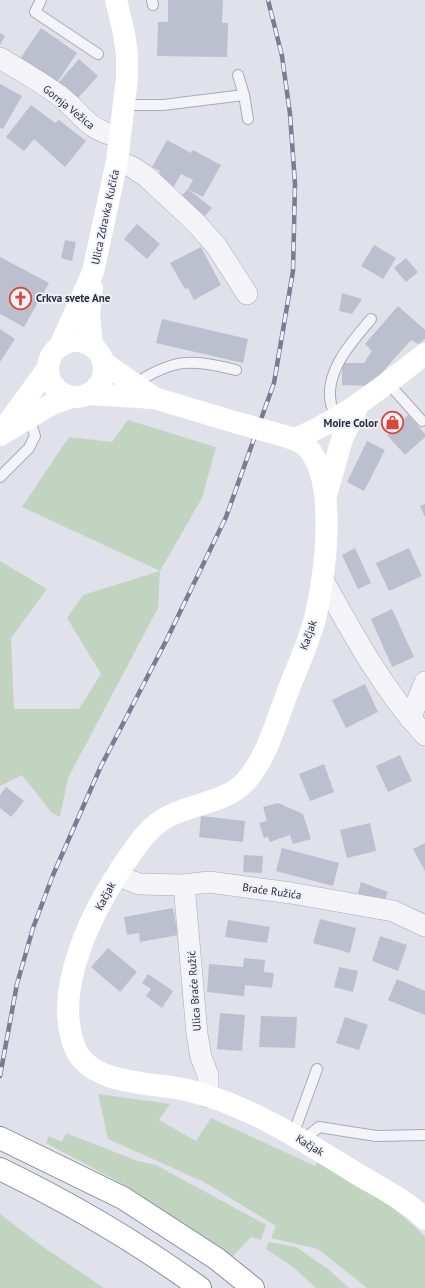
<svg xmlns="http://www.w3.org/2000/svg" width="425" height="1288" viewBox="0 0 425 1288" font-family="'PT Sans',sans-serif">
<rect width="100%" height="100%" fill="#e0e1ea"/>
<g fill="#c1d4c0">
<polygon points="128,420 216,447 202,498 160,571 158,608 68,778 60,817 52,813 22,775 0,786 0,561 47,589 11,638 14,709 79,709 101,674 67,618 83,595 160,571 22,507 69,437 112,442"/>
<path d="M98,1094L170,1104L159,1120L196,1141L211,1118L315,1166L319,1161C356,1183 395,1205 425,1237V1288H367L318,1249L271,1238L276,1226L204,1182L108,1139Z"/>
<polygon points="66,1133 138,1161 156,1165 266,1225 261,1240 251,1237 233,1256 121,1183 46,1143 49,1136 62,1142"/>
<polygon points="0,1214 42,1246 104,1288 0,1288"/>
<polygon points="269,1242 296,1247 328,1269 349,1288 316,1288 293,1267 266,1249"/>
</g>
<g fill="#bcbfcd">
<polygon points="168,0 223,0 222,23 228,23 227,57 157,56 158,22 168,22"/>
<polygon points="41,28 77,53 56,84 20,59"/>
<polygon points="0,33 5,36 0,45"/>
<polygon points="79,59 98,76 78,98 59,82"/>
<polygon points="0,84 22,96 3,129 0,128"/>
<polygon points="31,105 55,123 59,120 86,141 65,167 34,139 24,151 6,137"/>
<polygon points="167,140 191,153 193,150 221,165 203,197 188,189 193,180 181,174 173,188 156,179 160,171 152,167"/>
<polygon points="188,189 212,208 203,218 179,199"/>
<polygon points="137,224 160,244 147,259 124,239"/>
<polygon points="65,240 76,242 72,261 61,258"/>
<polygon points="374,245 396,258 383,279 361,266"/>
<polygon points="201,247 221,285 194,300 188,288 185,289 170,263"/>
<polygon points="0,257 49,283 24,327 0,314"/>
<polygon points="406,258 418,272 406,282 394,268"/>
<polygon points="342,293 362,299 352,314 339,311"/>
<polygon points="398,306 425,330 425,339 418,344 411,340 370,386 342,385 342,363 364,363 372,351 365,344"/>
<polygon points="162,319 248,339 243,363 156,343"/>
<polygon points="0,329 15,339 0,362"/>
<polygon points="408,415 425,434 425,437 405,455 387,435"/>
<polygon points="367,441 385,450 364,491 347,482"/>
<polygon points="425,504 425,517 420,506"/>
<polygon points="355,548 371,583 358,589 342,555"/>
<polygon points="409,548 422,576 389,591 376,563"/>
<polygon points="392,609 414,657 392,667 371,619"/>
<polygon points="365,684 378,712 346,728 332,700"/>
<polygon points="400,755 412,781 388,792 376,766"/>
<polygon points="324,764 334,792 310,801 299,774"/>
<polygon points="6,787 24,801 11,817 0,808 0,795"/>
<polygon points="278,803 303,814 311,839 293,844 290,835 270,842 268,837 264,838 259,823 267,821 263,807"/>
<polygon points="201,816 245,821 243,842 199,837"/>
<polygon points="370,823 376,851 347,858 340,830"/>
<polygon points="425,843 425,871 413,849"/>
<polygon points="282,848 339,863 333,886 276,871"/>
<polygon points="244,855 263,856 262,873 243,872"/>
<polygon points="361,882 388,892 384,902 358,893"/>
<polygon points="173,908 178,935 140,942 139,933 127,935 124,917"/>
<polygon points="320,919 356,928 350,953 313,943"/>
<polygon points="228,920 270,927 267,943 225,937"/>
<polygon points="380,936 407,945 398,971 372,961"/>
<polygon points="108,948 137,972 120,992 91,967"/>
<polygon points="244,958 265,960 264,972 274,973 272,988 245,985 244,996 207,992 209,964 243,967"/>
<polygon points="339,967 358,971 353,992 334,987"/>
<polygon points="148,974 173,991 162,1008 146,996 151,989 142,983"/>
<polygon points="397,979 425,991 425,1015 388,1000"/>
<polygon points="220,1013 245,1015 242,1051 217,1049"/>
<polygon points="261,1016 297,1017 295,1048 259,1047"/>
<polygon points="345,1017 368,1025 359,1050 336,1043"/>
</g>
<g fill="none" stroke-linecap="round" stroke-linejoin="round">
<defs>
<g id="lane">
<polyline points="41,0 35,12 98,54"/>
<polyline points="152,0 153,5"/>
<polyline points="244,95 248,119"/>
<polyline points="124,105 163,105 244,95 238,75"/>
<polyline points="388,383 422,421"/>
<path d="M134,384C175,358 190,359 236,370"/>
<path d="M338,418C336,414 332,409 331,404C324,371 352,342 371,319"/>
<polyline points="0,477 29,448 35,436 29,417"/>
<polyline points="293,1135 317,1069"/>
<polyline points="303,1140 319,1127 376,1136 425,1135"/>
</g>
<g id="street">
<path d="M0,58C20,70 41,82 60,96C85,116 85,129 120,137"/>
<polyline points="117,161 132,167 147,177 197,224 217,247 247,294"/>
<path d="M323,580C353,634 383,690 425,735"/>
<polyline points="410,719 425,682"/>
<polyline points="116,875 139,884 184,885 209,882 291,893 393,911 425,926"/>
<polyline points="184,885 197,1034 201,1057 208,1075 208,1097"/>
</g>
<g id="highway">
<polyline points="0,1138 123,1198 217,1259 253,1288"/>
<path d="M0,1169C70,1203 137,1242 200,1288"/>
</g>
</defs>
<use href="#lane" stroke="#a8aab8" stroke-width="12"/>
<use href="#street" stroke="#a8aab8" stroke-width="22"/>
<use href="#highway" stroke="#868ba1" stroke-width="24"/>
<use href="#lane" stroke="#f3f3f8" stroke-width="10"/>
<use href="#street" stroke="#f3f3f8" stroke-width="21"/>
<g stroke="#fff" stroke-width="22">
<polyline points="92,289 89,314 92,346"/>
<circle cx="76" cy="369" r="28"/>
<polyline points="60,346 93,272 117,161 127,78 127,55 124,33 116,0"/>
<polyline points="104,363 153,397"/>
<polyline points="89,394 154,398 238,423"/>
<polyline points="5,427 48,368"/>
<polyline points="0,435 52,404 71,397"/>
<path d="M281,435C290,438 299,440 306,446C339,479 325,580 314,622C307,647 295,672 286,696C275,725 266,760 244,783C223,804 187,804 162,820C147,830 138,844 128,858C95,906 51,988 75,1048C91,1086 153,1082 187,1090C250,1105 305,1142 359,1175C381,1188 407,1201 425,1219"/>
<path d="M295,439C345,418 383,386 425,354"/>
<polyline points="327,492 342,439 357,407"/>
</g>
<use href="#highway" stroke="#fff" stroke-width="22"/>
<defs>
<polyline id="rail" points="0,1076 17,984 33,928 53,875 101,766 166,641 226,517 274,383 293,271 295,184 290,114 282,56 268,0"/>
</defs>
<use href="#rail" stroke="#787c94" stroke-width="4.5"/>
<use href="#rail" stroke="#eff1f7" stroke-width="3" stroke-dasharray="9" stroke-linecap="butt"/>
<polyline stroke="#fff" stroke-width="22" points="238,423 281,435"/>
</g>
<defs>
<symbol id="church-ring" viewBox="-11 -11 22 22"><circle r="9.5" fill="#eff1f7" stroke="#d7483c" stroke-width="1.5"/><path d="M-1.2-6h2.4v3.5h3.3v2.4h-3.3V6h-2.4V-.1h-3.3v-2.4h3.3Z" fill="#d7483c"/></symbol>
<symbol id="shop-ring" viewBox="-11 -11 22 22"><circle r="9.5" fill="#eff1f7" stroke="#d7483c" stroke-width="1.5"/><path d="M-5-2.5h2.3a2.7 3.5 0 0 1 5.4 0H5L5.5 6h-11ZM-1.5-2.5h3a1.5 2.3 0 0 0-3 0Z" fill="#d7483c"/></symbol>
</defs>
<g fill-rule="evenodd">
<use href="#church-ring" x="8" y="286" width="25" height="25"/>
<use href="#shop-ring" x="380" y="410" width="25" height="25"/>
</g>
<g text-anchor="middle" stroke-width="3.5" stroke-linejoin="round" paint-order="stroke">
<g font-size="11" fill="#272b42" stroke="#eff1f7">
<text transform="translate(69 107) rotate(39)" y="4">Gornja Vežica</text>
<text transform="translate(105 217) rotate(-78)" y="4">Ulica Zdravka Kučića</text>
<text transform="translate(308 635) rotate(-71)" y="4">Kačjak</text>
<text transform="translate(272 891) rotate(8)" y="4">Braće Ružića</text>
<text transform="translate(105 896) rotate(-62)" y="4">Kačjak</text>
<text transform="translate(194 991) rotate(-94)" y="4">Ulica Braće Ružić</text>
<text transform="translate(310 1145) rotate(31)" y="4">Kačjak</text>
</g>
<g font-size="11" font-weight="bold" fill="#272b42" stroke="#eff1f7" text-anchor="start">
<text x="36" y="302">Crkva svete Ane</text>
<text x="378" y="427" text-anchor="end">Moire Color</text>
</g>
</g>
</svg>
